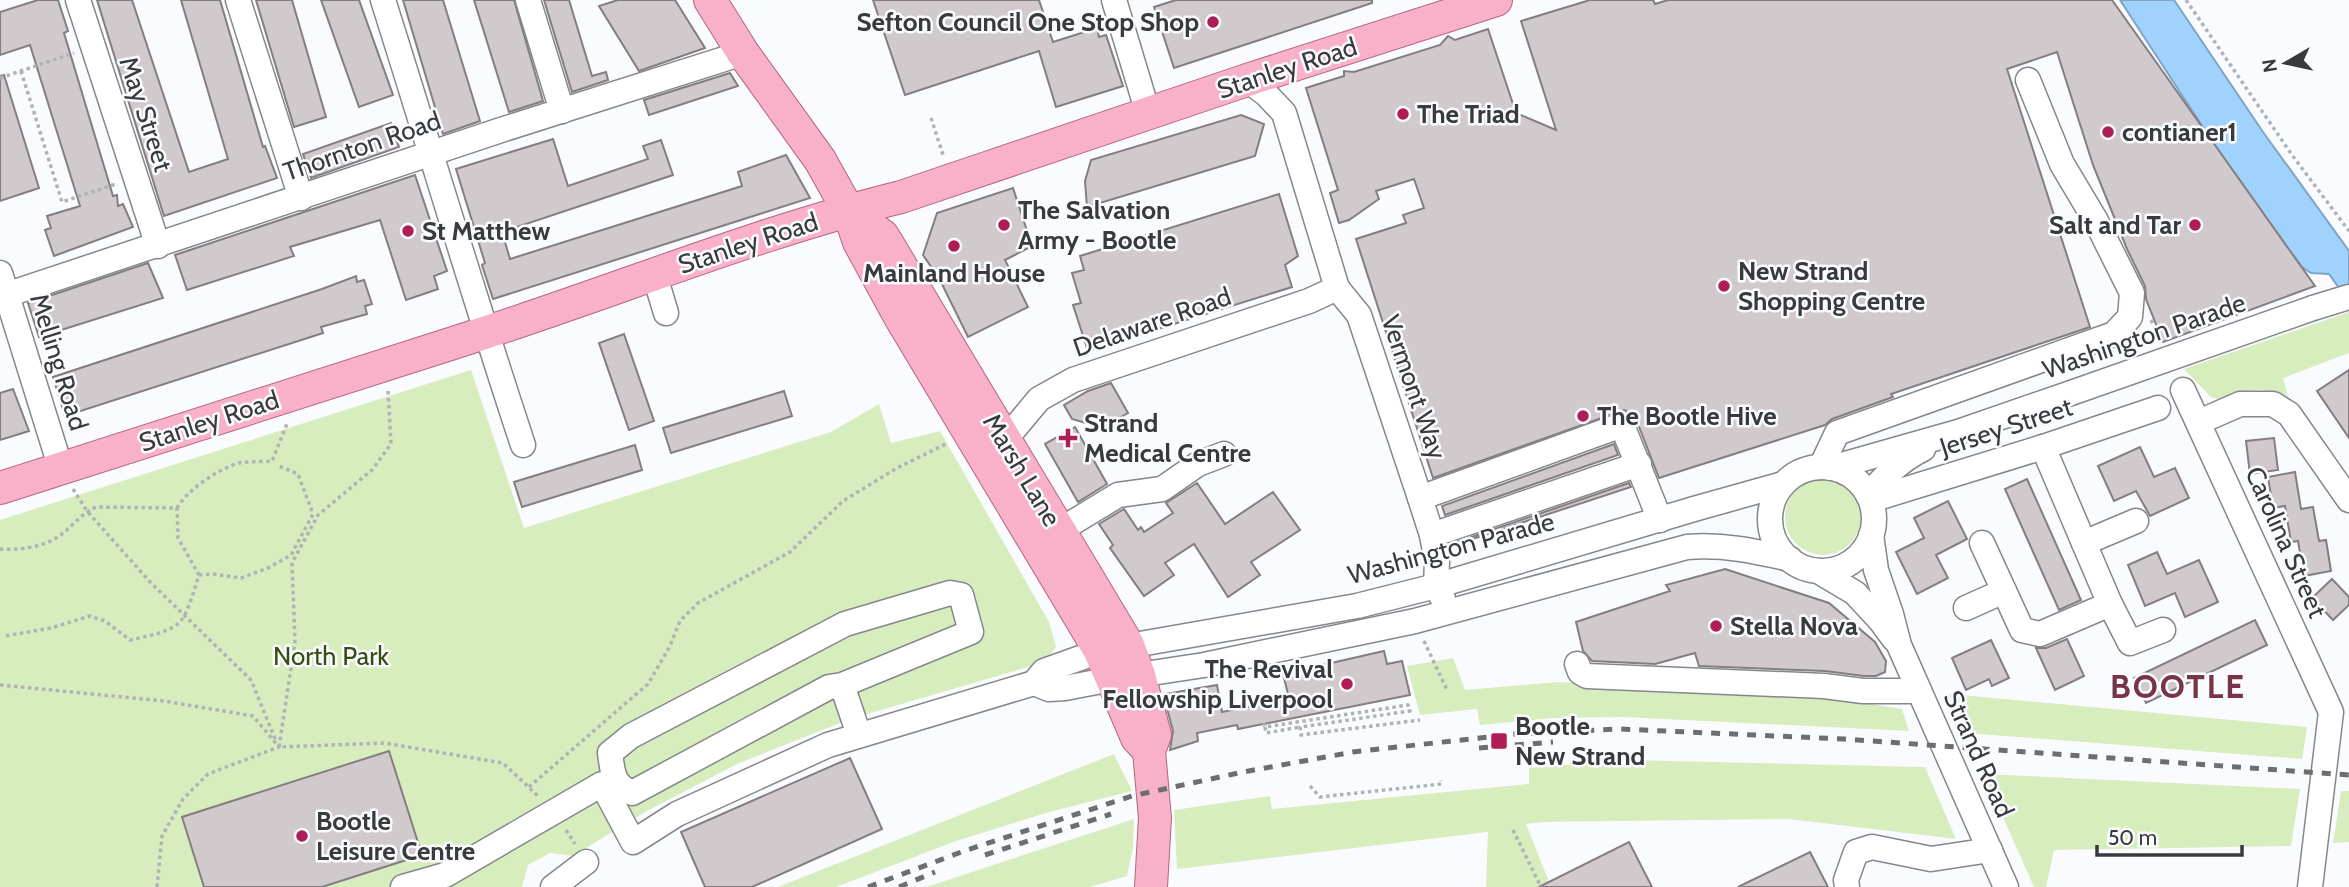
<svg xmlns="http://www.w3.org/2000/svg" width="2349" height="887" viewBox="0 0 2349 887" font-family="Cabin,sans-serif">
<rect width="100%" height="100%" fill="#f9fbff"/>
<g fill="#d7edbe">
<path d="M2349,312V353L2283,378L2289,400C2267,384 2244,389 2220,400L2211,397L2184,369Z"/>
<polygon points="471,370 524,528 831,432 879,404 891,443 940,431 1049,622 1056,647 1045,662 850,719 737,764 647,811 573,856 550,853 528,865 522,887 0,887 0,520"/>
<circle cx="1823" cy="517" r="38"/>
<polygon points="1453,658 1465,690 1558,682 1805,693 1902,709 1909,731 1624,717 1553,718 1480,725 1477,709 1420,715 1407,666"/>
<polygon points="1949,694 1950,694 2307,727 2302,759 1966,733"/>
<polygon points="1114,754 1132,791 1046,813 956,841 836,887 778,887"/>
<polygon points="1627,760 1925,767 1956,839 1789,819 1544,822 1526,824 1551,887 1486,887 1488,832 1177,869 1174,810 1270,796 1272,809 1529,784 1529,768"/>
<polygon points="1984,774 2300,789 2291,846 2054,850 2046,887 2034,887"/>
<polygon points="2341,791 2349,791 2349,842 2333,843"/>
<polygon points="1134,819 1133,848 1127,876 1090,887 926,887"/>
</g>
<polygon fill="#9fd2fd" stroke="#80a4c3" stroke-width="2" points="2120,0 2174,0 2263,132 2349,251 2349,302 2329,274 2311,273 2302,267 2253,204"/>
<g fill="#d1cacc" stroke="#847e80" stroke-width="2">
<polygon points="38,0 58,0 68,31 64,33 113,196 117,195 118,206 123,204 133,227 54,256 45,230 51,228 47,216 80,206 30,45 0,55 0,12"/>
<polygon points="97,0 132,0 189,172 228,159 181,0 220,0 263,147 265,146 277,178 164,216"/>
<polygon points="256,0 292,0 326,117 294,127"/>
<polygon points="321,0 359,0 393,95 359,107"/>
<polygon points="403,0 443,0 480,121 443,134"/>
<polygon points="474,0 514,0 543,101 509,112"/>
<polygon points="544,0 569,0 592,76 606,72 608,80 572,92"/>
<polygon points="618,0 675,0 705,48 639,71 599,6"/>
<polygon points="873,0 1039,0 1053,42 1097,28 1099,37 1106,35 1123,86 1056,107 1039,51 905,95"/>
<polygon points="1176,0 1372,0 1372,3 1174,68 1154,7"/>
<polygon points="1590,0 1653,0 1655,4 1668,0 2112,0 2315,286 2163,342 2146,299 2145,286 2127,249 2093,165 2057,52 2007,69 2090,327 1891,394 1893,397 1832,419 1825,425 1659,478 1636,419 1631,413 1624,410 1433,478 1356,239 1406,223 1403,215 1424,208 1414,179 1376,191 1379,199 1349,220 1339,223 1330,193 1338,190 1306,88 1344,76 1344,71 1354,72 1440,45 1448,36 1455,40 1488,29 1516,113 1556,130 1521,21"/>
<polygon points="730,73 738,86 649,115 644,100"/>
<polygon points="4,75 39,188 0,201 0,76"/>
<polygon points="1241,115 1264,124 1255,156 1087,207 1085,181 1091,160"/>
<polygon points="391,123 399,147 311,178 303,154"/>
<polygon points="553,139 568,186 648,159 643,146 661,140 673,175 502,232 510,259 742,186 738,172 786,155 810,198 493,299 482,265 485,263 456,169"/>
<polygon points="415,175 447,271 434,276 438,289 406,300 380,220 290,247 294,256 187,290 175,255"/>
<polygon points="1013,188 1032,246 1005,260 1028,307 968,337 939,278 923,255 937,213"/>
<polygon points="1279,194 1298,256 1285,265 1292,287 1088,351 1073,305 1081,303 1072,273 1084,270 1080,256"/>
<polygon points="148,263 163,298 39,337 28,303"/>
<polygon points="356,276 357,282 364,280 372,304 365,306 367,314 321,327 323,333 65,416 53,377 322,289"/>
<polygon points="624,334 654,421 629,430 599,343"/>
<polygon points="2349,370 2349,438 2317,391"/>
<polygon points="1111,383 1128,413 1102,428 1072,419 1064,405 1088,391"/>
<polygon points="13,389 29,431 0,440 0,393"/>
<polygon points="784,391 792,416 671,453 663,428"/>
<polygon points="1075,427 1107,484 1078,502 1045,444"/>
<polygon points="2274,438 2278,470 2250,474 2246,441"/>
<polygon points="1614,444 1618,455 1445,515 1442,506"/>
<polygon points="635,445 642,470 522,507 514,482"/>
<polygon points="2140,447 2154,477 2175,468 2189,498 2150,516 2136,491 2114,501 2098,466"/>
<polygon points="2295,472 2301,509 2313,507 2319,541 2326,540 2331,571 2304,576 2298,541 2291,542 2285,506 2273,508 2268,477"/>
<polygon points="2027,479 2081,600 2059,610 2005,489"/>
<polygon points="1197,483 1225,524 1273,492 1300,530 1251,562 1260,575 1228,597 1194,544 1165,563 1174,575 1144,596 1110,548 1113,545 1099,524 1124,509 1138,530 1141,527 1144,532 1173,513 1166,503"/>
<polygon points="1629,483 1631,487 1454,545 1454,543"/>
<polygon points="1948,501 1967,539 1936,555 1948,578 1917,594 1896,552 1924,538 1914,518"/>
<polygon points="2157,552 2167,574 2199,560 2218,602 2185,617 2175,593 2145,606 2128,565"/>
<polygon points="1725,569 1829,603 1875,642 1886,661 1885,672 1876,676 1864,676 1825,671 1699,666 1695,653 1655,664 1592,661 1583,651 1576,622 1670,591 1666,585"/>
<polygon points="2332,579 2349,597 2349,605 2333,620 2312,598"/>
<polygon points="2255,620 2267,645 2146,703 2134,678"/>
<polygon points="2067,639 2084,676 2055,690 2036,648 2046,648"/>
<polygon points="1991,640 2009,678 1992,686 1989,679 1966,690 1952,658"/>
<polygon points="1384,651 1387,664 1402,661 1410,695 1238,729 1237,725 1197,733 1198,741 1170,750 1173,731 1164,697 1166,694 1217,685 1222,712 1289,698 1283,674"/>
<polygon points="389,751 422,855 322,887 204,887 182,817"/>
<polygon points="850,758 882,829 752,887 705,887 681,832"/>
<polygon points="1629,842 1652,887 1539,887"/>
<polygon points="1810,852 1828,887 1738,887"/>
</g>
<g fill="none" stroke-linecap="round" stroke-linejoin="round">
<defs>
<g id="minor">
<polyline points="78,0 158,246"/>
<polyline points="238,0 301,198"/>
<path d="M383,0C430,148 474,298 523,445"/>
<polyline points="528,0 562,111"/>
<polyline points="1114,0 1148,113"/>
<polyline points="1247,80 1266,94 1284,113 1337,288 1359,315 1420,498 1432,535 1437,562 1436,586 1443,599"/>
<polyline points="0,273 61,469"/>
<polyline points="654,273 666,313"/>
<polyline points="0,297 501,130 743,53"/>
<polyline points="2313,308 2349,297"/>
<polyline points="2183,390 2331,712 2310,887"/>
<polyline points="2199,422 2240,404 2273,404 2289,414 2349,500"/>
<polyline points="1004,441 1039,399 1073,380 1309,301 1337,288"/>
<polyline points="1821,467 1837,433 2114,334 2130,317 2132,293 2096,221 2062,164 2028,80"/>
<circle cx="1822" cy="519" r="52"/>
<polyline points="1831,468 1958,432 2071,393"/>
<path d="M1868,495C1884,477 1900,460 1923,449"/>
<polyline points="1420,498 1622,425 1660,520"/>
<polyline points="1871,500 2043,447 2158,408"/>
<polyline points="1432,535 1639,464"/>
<polyline points="1871,535 1876,570 1891,614 1899,645 2006,887"/>
<polyline points="1044,540 1118,495 1162,489 1198,464 1224,454"/>
<polyline points="1982,543 2022,630 2040,634 2110,604 2043,447"/>
<polyline points="2084,543 2136,521"/>
<polyline points="1818,571 1855,593 1880,620 1894,639"/>
<polyline points="2110,604 2130,643 2163,630"/>
<polyline points="1966,608 2004,591"/>
<polyline points="1577,664 1580,672 1587,676 1824,686 1863,691 1918,691"/>
<path d="M1034,683L1049,689L1065,688L1112,679L1204,665L1415,621L1687,547C1723,544 1755,551 1790,559"/>
<path d="M842,685L971,632L961,595L950,593L845,624L631,736L610,753C613,773 612,784 632,793L829,687L842,685L859,735"/>
<polyline points="403,887 445,875 602,784 633,842 677,814 828,745 1034,683 1044,671 1100,651 1357,606 1436,586 1694,509 1783,484"/>
<polyline points="553,887 586,862"/>
<polyline points="1847,887 1846,880 1856,852 1872,847 1931,859 1990,850"/>
</g>
<g id="major">
<polyline points="710,0 743,53 820,160 848,210 859,242 900,317 1100,651 1137,738 1149,751"/>
<polyline points="848,210 883,236 1128,645 1139,675 1155,735 1149,751 1155,818 1151,887"/>
<path d="M0,488C161,436 323,386 484,333C623,288 759,232 901,197L1247,80L1496,0"/>
</g>
</defs>
<use href="#minor" stroke="#84878c" stroke-width="27"/>
<use href="#major" stroke="#b3667f" stroke-width="34"/>
<g stroke="#b1b2b6" stroke-width="3.5" stroke-dasharray="3.5 3.5" stroke-linecap="butt">
<polyline points="2186,0 2292,155 2349,231"/>
<polyline points="21,71 62,202 116,184"/>
<polyline points="0,78 74,53"/>
<polyline points="931,118 944,158"/>
<polyline points="2151,320 2159,339"/>
<polyline points="388,391 391,444 372,470 318,515 292,563 295,642 279,747 384,743 503,763 539,797"/>
<polyline points="73,489 87,511 150,582 251,680 276,741"/>
<path d="M177,508C187,490 218,469 239,463C249,461 262,462 272,461L287,424"/>
<path d="M0,549C18,550 40,548 56,538C71,529 80,514 96,507L177,508L178,538L199,575C182,628 185,628 130,640L105,621L90,616L51,628L5,636"/>
<polyline points="199,575 213,574 241,578 268,568 291,555 313,514 298,474 279,466"/>
<polyline points="1424,641 1447,690"/>
<polyline points="0,685 164,701 253,716 279,747 208,774 183,799 162,836 157,887"/>
<polyline points="1264,723 1265,727 1408,705 1410,711 1300,727 1301,735 1420,720"/>
<polyline points="1265,727 1266,733 1300,727"/>
<polyline points="1310,786 1320,797 1441,784 1441,780"/>
<polyline points="529,787 648,684 670,646 680,621 698,603 790,552 843,501 897,468 946,444"/>
<polyline points="566,830 575,844"/>
<polyline points="1513,830 1541,887"/>
</g>
<use href="#minor" stroke="#fff" stroke-width="24"/>
<use href="#major" stroke="#f8b1c8" stroke-width="32"/>
<g stroke="#6d6e70" stroke-width="5" stroke-dasharray="9 9" stroke-linecap="butt">
<polyline points="1479,748 1553,742"/>
<polyline points="985,855 1111,814"/>
<polyline points="868,887 964,851 1132,796 1243,772 1353,752 1515,734 1620,729 1844,739 2349,775"/>
<polyline points="899,887 935,872"/>
</g>
<defs>
<polyline id="minor-bridge" points="2071,393 2313,308"/>
</defs>
<use href="#minor-bridge" stroke="#84878c" stroke-width="27" stroke-linecap="butt"/>
<use href="#minor-bridge" stroke="#fff" stroke-width="24"/>
</g>
<g fill="#ae1e54" stroke="#f9fbff" stroke-width="2.5">
<circle cx="1213" cy="22" r="7"/>
<circle cx="1403" cy="114" r="7"/>
<circle cx="2108" cy="132" r="7"/>
<circle cx="1004" cy="225" r="7"/>
<circle cx="2195" cy="225" r="7"/>
<circle cx="408" cy="231" r="7"/>
<circle cx="954" cy="246" r="7"/>
<circle cx="1724" cy="286" r="7"/>
<circle cx="1583" cy="416" r="7"/>
<path d="M1064.5 427.5h7v7h7v7h-7v7h-7v-7h-7v-7h7z"/>
<circle cx="1716" cy="626" r="7"/>
<circle cx="1347" cy="684" r="7"/>
<rect x="1490" y="732" width="18" height="18" rx="3.5"/>
<circle cx="302" cy="836" r="7"/>
</g>
<g text-anchor="middle" stroke-width="5" stroke-linejoin="round" paint-order="stroke">
<g font-size="26" font-weight="bold" fill="#393a3c" stroke="#f9fbff" text-anchor="start">
<text x="1199" y="31" text-anchor="end">Sefton Council One Stop Shop</text>
<text x="1417" y="123">The Triad</text>
<text x="2122" y="141">contianer1</text>
<text x="1018" y="219">The Salvation<tspan x="1018" dy="30">Army - Bootle</tspan></text>
<text x="2181" y="234" text-anchor="end">Salt and Tar</text>
<text x="422" y="240">St Matthew</text>
<text x="1738" y="280">New Strand<tspan x="1738" dy="30">Shopping Centre</tspan></text>
<text x="954" y="282" text-anchor="middle">Mainland House</text>
<text x="1597" y="425">The Bootle Hive</text>
<text x="1084" y="432">Strand<tspan x="1084" dy="30">Medical Centre</tspan></text>
<text x="1730" y="635">Stella Nova</text>
<text x="1333" y="678" text-anchor="end">The Revival<tspan x="1333" dy="30">Fellowship Liverpool</tspan></text>
<text x="1515" y="735">Bootle<tspan x="1515" dy="30">New Strand</tspan></text>
<text x="316" y="830">Bootle<tspan x="316" dy="30">Leisure Centre</tspan></text>
</g>
<g font-size="26" fill="#393a3c" stroke="#f9fbff">
<text transform="translate(1287 68) rotate(-18)" y="9">Stanley Road</text>
<text transform="translate(146 114) rotate(72)" y="9">May Street</text>
<text transform="translate(362 146) rotate(-19)" y="9">Thornton Road</text>
<text transform="translate(748 243) rotate(-18)" y="9">Stanley Road</text>
<text transform="translate(1152 322) rotate(-19)" y="9">Delaware Road</text>
<text transform="translate(2144 336) rotate(-19)" y="9">Washington Parade</text>
<text transform="translate(59 362) rotate(73)" y="9">Melling Road</text>
<text transform="translate(1414 387) rotate(71)" y="9">Vermont Way</text>
<text transform="translate(209 421) rotate(-18)" y="9">Stanley Road</text>
<text transform="translate(2006 427) rotate(-18)" y="9">Jersey Street</text>
<text transform="translate(1022 470) rotate(59)" y="9">Marsh Lane</text>
<text transform="translate(2286 542) rotate(66)" y="9">Carolina Street</text>
<text transform="translate(1451 548) rotate(-15)" y="9">Washington Parade</text>
<text transform="translate(1979 754) rotate(66)" y="9">Strand Road</text>
</g>
<g font-size="26" fill="#374d12" stroke="#f9fbff">
<text x="331" y="665">North Park</text>
</g>
<g font-size="33" font-weight="bold" letter-spacing="2" fill="#793346" stroke="#f9fbff">
<text x="2178" y="698">BOOTLE</text>
</g>
</g>
<g transform="translate(2286 63) rotate(261)" stroke="#f9fbff" stroke-width="5" paint-order="stroke">
<path d="M0-5L12 26L0 18L-12 26Z" fill="#393a3c"/>
<text y="-10" font-size="19" font-weight="bold" text-anchor="middle" fill="#393a3c">N</text>
</g>
<path d="M2097 845v10h145v-10" fill="none" stroke="#393a3c" stroke-width="3.5"/>
<text x="2108" y="845" font-size="21" fill="#393a3c" stroke="#f9fbff" stroke-width="5" paint-order="stroke">50 m</text>
</svg>
